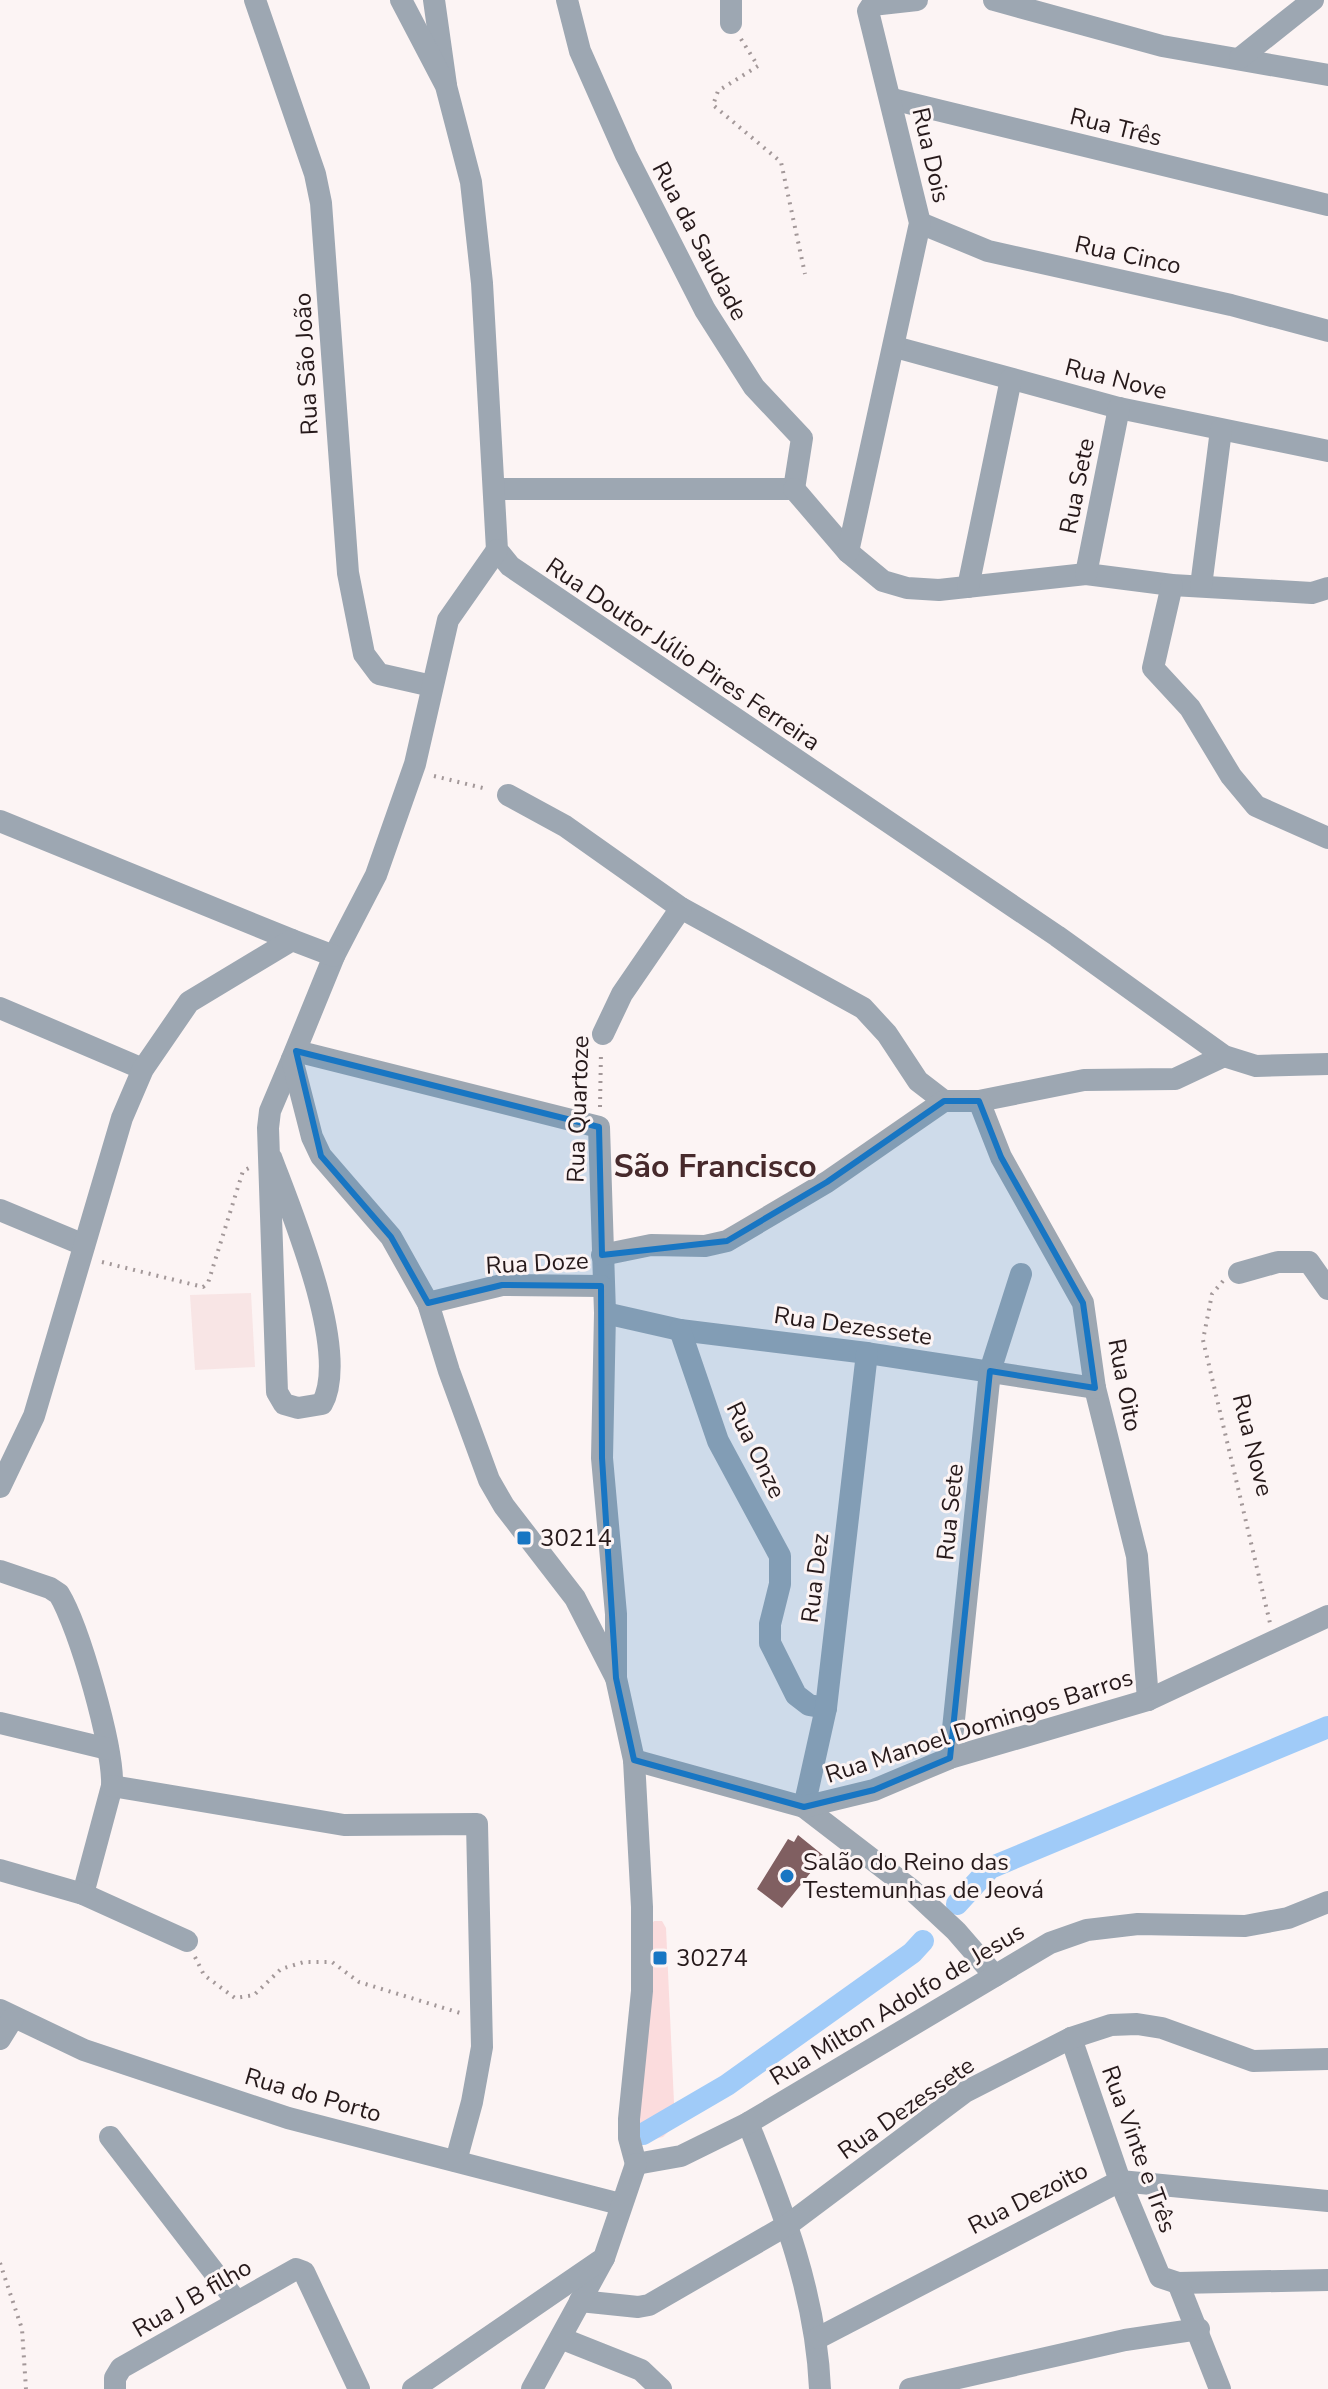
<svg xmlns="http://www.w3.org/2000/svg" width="1328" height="2389" viewBox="0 0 1328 2389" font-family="'Nunito Sans',sans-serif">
<rect width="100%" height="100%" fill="#fcf4f4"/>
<polygon fill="#f8e5e5" points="251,1293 255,1367 195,1370 190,1295"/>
<polygon fill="#fbdcdd" points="654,1921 662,1921 666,1928 675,2125 663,2137 651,2140 638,2132 649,1928"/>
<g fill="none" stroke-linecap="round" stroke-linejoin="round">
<g stroke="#a0cbf8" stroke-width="22">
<polyline points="957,1904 990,1868 1328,1727"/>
<polyline points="643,2134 727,2085 912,1953 923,1941"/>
</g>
</g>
<polygon fill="#805f61" points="798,1835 824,1856 782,1908 757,1889 788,1839 794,1842"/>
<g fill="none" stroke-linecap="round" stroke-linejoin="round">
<g stroke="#a39899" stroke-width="4" stroke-dasharray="2 6" stroke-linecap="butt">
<polyline points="741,39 758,66 718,91 713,105 781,162 805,274"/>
<polyline points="434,776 487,789"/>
<polyline points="600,1107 601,1052"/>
<polyline points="102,1262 203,1287 208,1283 243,1171 249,1168"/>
<polyline points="1223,1281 1212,1294 1203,1340 1270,1623"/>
<polyline points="195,1957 204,1975 235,1998 254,1995 281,1969 304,1962 332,1962 359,1982 460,2013"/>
<polyline points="0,2263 22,2329 26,2389"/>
</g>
<g stroke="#9da7b2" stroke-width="22">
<polyline points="255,0 315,174 321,203 348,573 364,654 379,674 432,686"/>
<polyline points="434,0 446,85"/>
<polyline points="567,0 580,51 626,155 705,310 754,387 802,438 794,489"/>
<polyline points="731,0 731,23"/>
<polyline points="994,0 1162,46 1328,75"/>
<polyline points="1240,58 1313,0"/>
<polyline points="892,99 1328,205"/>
<polyline points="920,223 988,251 1231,305 1328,331"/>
<polyline points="895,347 1119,408 1328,451"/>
<polyline points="494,489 794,489"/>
<polyline points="794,489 848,552 883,581 907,588 939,590 1086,574 1172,585 1312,593 1328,588"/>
<polyline points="848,552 920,223 868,11 872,5 917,0"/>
<polyline points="1086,574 1119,408"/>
<polyline points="1172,585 1153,668 1190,708 1231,776 1256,806 1328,838"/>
<polyline points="1201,586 1221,430"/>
<polyline points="968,587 1011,379"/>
<polyline points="508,795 565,826 681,908 863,1008 887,1034 918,1081 944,1101 979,1101 1084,1080 1175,1079 1224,1056"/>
<polyline points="0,821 292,940"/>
<polyline points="0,1008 143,1069"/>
<polyline points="603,1034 622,994 681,908"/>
<polyline points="296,1051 599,1127 605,1313 602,1458 616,1614 616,1678"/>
<polyline points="979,1101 1001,1157 1083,1303 1095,1388 1137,1556 1148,1700"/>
<path d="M271,1157C291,1211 351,1352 322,1404L298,1408L284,1404L277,1392L268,1128L270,1111L292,1059"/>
<polyline points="0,1210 84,1245"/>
<polyline points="602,1255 651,1245 705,1246 727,1241 827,1182 944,1101"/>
<polyline points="1239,1273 1278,1262 1309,1262 1328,1289"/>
<polyline points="428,1303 502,1285 601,1286"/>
<polyline points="605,1313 680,1330 867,1353 1095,1388"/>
<polyline points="680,1330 718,1441 780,1556 780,1584 770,1624 770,1643 796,1695 809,1705 826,1708"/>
<polyline points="867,1353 826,1708 804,1807 912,1890 956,1931 995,1976"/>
<path d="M0,1571L50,1588L59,1594C79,1627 114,1748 112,1786L83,1894"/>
<polyline points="0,1723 108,1749"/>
<polyline points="950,1758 990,1371 1021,1274"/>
<polyline points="634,1760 804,1807 874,1790 950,1758 1148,1700 1328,1616"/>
<polyline points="112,1786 344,1825 477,1824 482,2047 472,2102 456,2161"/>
<polyline points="0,1870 83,1894 187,1941"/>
<polyline points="0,2010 84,2050 288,2118 620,2204"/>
<polyline points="1071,2038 1120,2181 1160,2277 1178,2283 1328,2280"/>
<polyline points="0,2039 13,2018"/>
<path d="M748,2123C783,2210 816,2294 820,2389"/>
<polyline points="110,2137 237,2302"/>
<polyline points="1178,2283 1220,2389"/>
<polyline points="580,2301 638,2307 649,2305 789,2224 965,2092 1071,2038 1111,2025 1137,2024 1162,2028 1253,2061 1328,2059"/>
<polyline points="818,2338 1120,2181 1328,2201"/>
<polyline points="563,2339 641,2370 661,2389"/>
<polyline points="115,2389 115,2378 121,2368 296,2269 304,2272 359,2389"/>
<polyline points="532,2389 604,2258"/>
<polyline points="910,2389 1125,2340 1199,2329"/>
</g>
<g stroke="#9da7b2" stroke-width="22">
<polyline points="401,0 446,86 471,182 482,283 497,550 510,566 1057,936 1224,1056 1256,1066 1328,1064"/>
<polyline points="497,550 448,620 415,764 376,875 334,956 292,1059 312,1137 321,1156 391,1237 428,1303 449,1371 489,1480 504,1506 575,1598 616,1678 634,1760 642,1907 642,1991 629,2119 629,2138 636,2164 681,2156 748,2123 1050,1943 1087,1930 1138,1924 1245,1926 1288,1918 1328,1902"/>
<polyline points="0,1487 34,1416 122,1118 143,1069 189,1002 292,940 334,956"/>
<polyline points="413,2389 604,2258 636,2164"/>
</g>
</g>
<path fill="#1876c3" fill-opacity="0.2" stroke="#1876c3" stroke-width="6" stroke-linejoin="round" d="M296,1051L599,1127L602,1255L727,1241L827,1182L944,1101H979L1001,1157L1083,1303L1095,1388L990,1371L950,1758L874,1790L804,1807L634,1760L616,1678L602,1458L601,1286L502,1285L428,1303L391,1237L321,1156Z"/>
<g fill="#1876c3" stroke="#fcf4f4" stroke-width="3">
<rect x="516" y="1530" width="16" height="16" rx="4"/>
<circle cx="787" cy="1876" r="8"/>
<rect x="652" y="1950" width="16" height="16" rx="4"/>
</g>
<g text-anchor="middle" stroke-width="6" stroke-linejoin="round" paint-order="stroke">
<g font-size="24" fill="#26191a" stroke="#fcf4f4">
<text transform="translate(1116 127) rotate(14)" y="8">Rua Três</text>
<text transform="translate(931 155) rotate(77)" y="8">Rua Dois</text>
<text transform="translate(700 241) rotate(62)" y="8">Rua da Saudade</text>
<text transform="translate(1128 255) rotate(12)" y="8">Rua Cinco</text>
<text transform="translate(306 364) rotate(-93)" y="8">Rua São João</text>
<text transform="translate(1116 379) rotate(14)" y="8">Rua Nove</text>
<text transform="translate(1077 486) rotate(-79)" y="8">Rua Sete</text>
<text transform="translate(683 654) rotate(34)" y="8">Rua Doutor Júlio Pires Ferreira</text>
<text transform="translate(578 1109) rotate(-88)" y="8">Rua Quartoze</text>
<text transform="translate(537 1263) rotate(-3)" y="8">Rua Doze</text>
<text transform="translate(853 1326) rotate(8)" y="8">Rua Dezessete</text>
<text transform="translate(1125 1385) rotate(79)" y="8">Rua Oito</text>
<text transform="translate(1253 1445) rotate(76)" y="8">Rua Nove</text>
<text transform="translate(756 1450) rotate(64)" y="8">Rua Onze</text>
<text transform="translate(950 1512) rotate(-84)" y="8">Rua Sete</text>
<text transform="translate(815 1578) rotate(-83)" y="8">Rua Dez</text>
<text transform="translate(979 1726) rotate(-18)" y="8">Rua Manoel Domingos Barros</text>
<text transform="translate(897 2004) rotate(-31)" y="8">Rua Milton Adolfo de Jesus</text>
<text transform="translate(313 2095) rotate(16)" y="8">Rua do Porto</text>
<text transform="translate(906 2108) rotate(-35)" y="8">Rua Dezessete</text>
<text transform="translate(1139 2149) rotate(70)" y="8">Rua Vinte e Três</text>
<text transform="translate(1028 2198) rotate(-27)" y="8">Rua Dezoito</text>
<text transform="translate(192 2298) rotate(-30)" y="8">Rua J B filho</text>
</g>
<g font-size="24" fill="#26191a" stroke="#fcf4f4" text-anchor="start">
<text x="540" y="1546">30214</text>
<text x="803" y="1870">Salão do Reino das<tspan x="803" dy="28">Testemunhas de Jeová</tspan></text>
<text x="676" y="1966">30274</text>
</g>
<g font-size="32" font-weight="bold" fill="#472a2c" stroke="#fcf4f4">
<text x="715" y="1177">São Francisco</text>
</g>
</g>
</svg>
